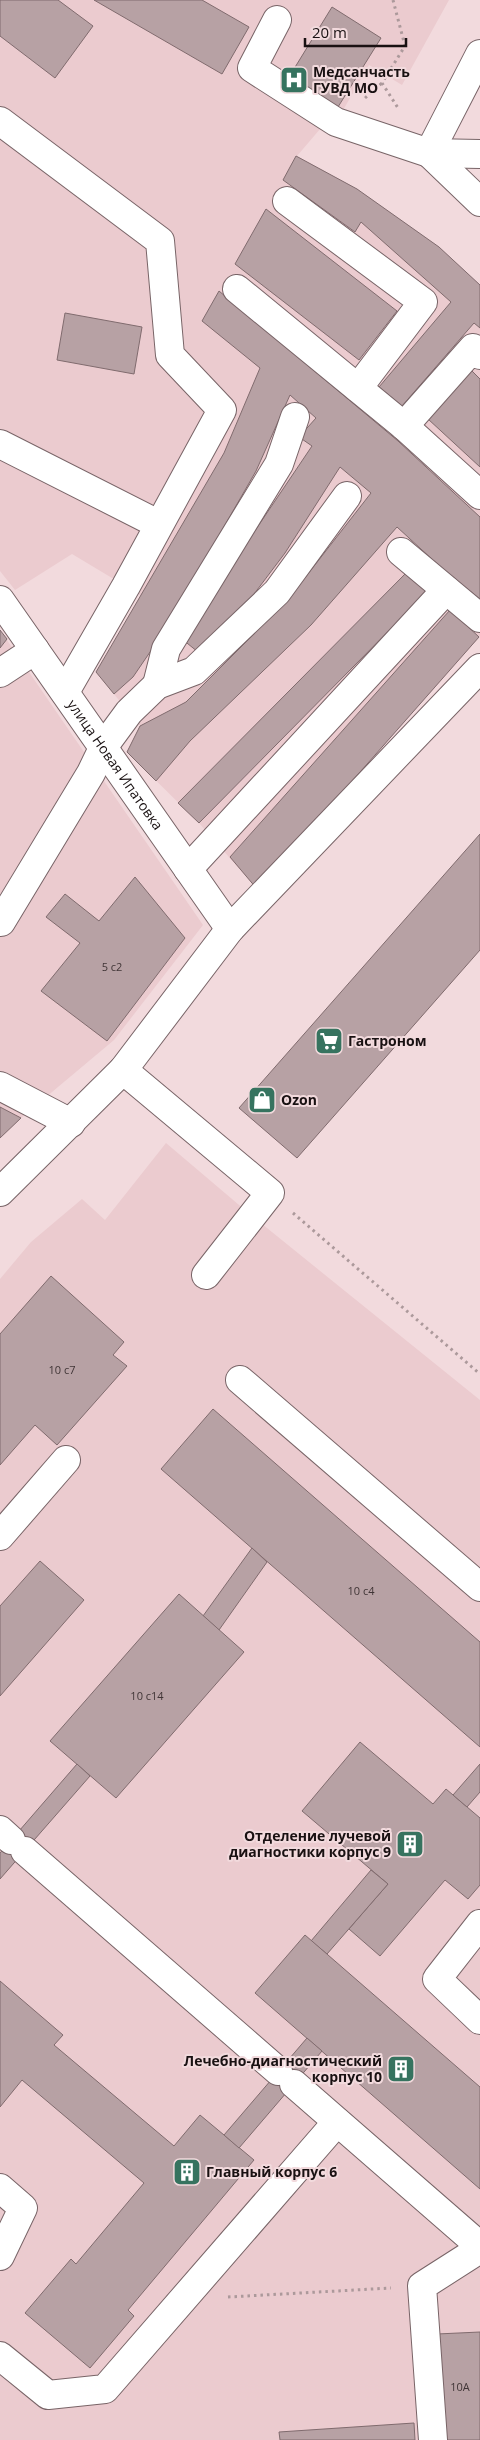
<svg xmlns="http://www.w3.org/2000/svg" width="480" height="2440" viewBox="0 0 480 2440" font-family="'Open Sans',sans-serif">
<rect width="100%" height="100%" fill="#f2dadd"/>
<g fill="#ebcbcf">
<polygon points="0,0 449,0 402,85 369,65 342,112 338,108 297,156 357,189 439,247 480,285 480,636 257,889 199,823 127,752 140,726 96,672 142,596 72,554 15,590 0,571"/>
<polygon points="0,630 203,925 114,1040 21,1118 0,1138"/>
<polygon points="166,1143 252,1216 480,1400 480,2440 0,2440 0,1279 31,1242 82,1199 105,1220"/>
</g>
<g fill="#b7a1a4" stroke="#806b6e">
<polygon points="0,0 58,0 93,26 55,78 0,36"/>
<polygon points="94,0 202,0 249,27 222,74"/>
<polygon points="332,7 381,38 338,107 289,77"/>
<polygon points="296,156 357,189 439,247 480,285 480,328 474,323 402,406 379,387 451,302 361,222 355,232 283,180"/>
<polygon points="266,209 397,311 359,360 235,264"/>
<polygon points="219,291 398,441 480,517 480,599 446,572 397,527 311,625 190,741 156,781 127,752 140,726 186,702 286,602 371,493 340,467 285,553 248,602 198,652 182,639 312,446 299,437 316,418 290,395 256,471 163,633 133,677 114,694 96,672 224,453 260,368 202,321"/>
<polygon points="65,313 142,327 134,374 57,360"/>
<polygon points="471,370 480,379 480,467 428,419"/>
<polygon points="408,571 429,590 199,823 178,803"/>
<polygon points="450,610 479,637 257,889 230,857"/>
<polygon points="0,630 7,639 0,648"/>
<polygon points="480,834 480,950 297,1158 239,1108"/>
<polygon points="135,877 185,938 107,1041 41,991 80,943 46,917 65,894 99,921"/>
<polygon points="0,1107 21,1118 0,1138"/>
<polygon points="51,1276 124,1342 113,1355 127,1366 57,1445 35,1425 0,1465 0,1334"/>
<polygon points="213,1409 480,1642 480,1747 161,1469"/>
<polygon points="252,1548 267,1562 219,1630 203,1616"/>
<polygon points="40,1561 84,1600 0,1696 0,1606"/>
<polygon points="179,1594 244,1652 116,1798 50,1741"/>
<polygon points="360,1742 433,1804 446,1789 480,1818 480,1885 468,1899 445,1880 380,1956 349,1929 388,1884 302,1811"/>
<polygon points="77,1764 90,1776 0,1879 0,1853"/>
<polygon points="480,1764 480,1792 467,1807 453,1795"/>
<polygon points="371,1870 388,1884 327,1954 311,1941"/>
<polygon points="305,1935 480,2087 480,2189 255,1993"/>
<polygon points="0,1981 63,2035 54,2045 174,2146 200,2115 254,2160 128,2310 134,2316 90,2368 25,2313 71,2259 76,2264 144,2183 22,2080 0,2107"/>
<polygon points="307,2038 322,2051 239,2148 224,2135"/>
<polygon points="480,2332 480,2440 445,2440 437,2334"/>
<polygon points="414,2423 415,2440 280,2440 279,2432"/>
</g>
<g fill="none" stroke-linecap="round" stroke-linejoin="round">
<defs>
<g id="minor">
<polyline points="277,20 252,68 336,122 429,153 480,154"/>
<polyline points="480,54 429,153 480,202"/>
<polyline points="0,121 160,241 170,355 222,410 126,586 65,692"/>
<polyline points="287,201 423,302 358,388"/>
<polyline points="237,289 404,426 480,495"/>
<polyline points="404,426 473,348 480,355"/>
<polyline points="0,444 158,524"/>
<polyline points="401,552 480,618"/>
<path id="s1" d="M0,600L230,929"/>
<polyline points="0,673 35,650"/>
<polyline points="157,685 166,649 279,464 295,417"/>
<polyline points="188,869 446,590"/>
<polyline points="1,922 91,773 104,746 129,712 157,685 194,671 277,592 347,496"/>
<polyline points="123,1070 270,1193 206,1275"/>
<polyline points="0,1086 71,1123"/>
<polyline points="0,1192 123,1070 230,929 480,668"/>
<polyline points="240,1380 480,1587"/>
<polyline points="0,1536 66,1460"/>
<polyline points="0,1830 11,1840"/>
<polyline points="25,1851 278,2071"/>
<polyline points="480,1924 437,1979 480,2020"/>
<polyline points="294,2084 480,2246"/>
<polyline points="0,2188 23,2208 0,2256"/>
<polyline points="0,2356 48,2395 105,2389 337,2122"/>
<polyline points="433,2440 422,2286 480,2249"/>
</g>
</defs>
<use href="#minor" stroke="#786467" stroke-width="30"/>
<g stroke="#ac999b" stroke-width="3" stroke-dasharray="2.5 4" stroke-linecap="butt">
<polyline points="393,0 405,46 382,83 398,108"/>
<polyline points="365,98 382,83"/>
<polyline points="293,1213 480,1374"/>
<polyline points="228,2297 391,2288"/>
</g>
<use href="#minor" stroke="#fff" stroke-width="28"/>
</g>
<defs>
<symbol id="hospital-square" viewBox="-11 -11 22 22"><rect x="-9" y="-9" width="18" height="18" rx="4" fill="#36735f" stroke="#f2dadd"/><path d="M-5-5h3v3.5h4V-5h3V5h-3V1.5h-4V5h-3Z" fill="#fff"/></symbol>
<symbol id="supermarket-square" viewBox="-11 -11 22 22"><rect x="-9" y="-9" width="18" height="18" rx="4" fill="#36735f" stroke="#f2dadd"/><path d="M-6-5.5h2.5l.6 2H6L4.5 2H-2.5L-4.4-4H-6ZM-1.5 3.2a1.3 1.3 0 1 0 .1 0ZM3 3.2a1.3 1.3 0 1 0 .1 0Z" fill="#fff"/></symbol>
<symbol id="shop-square" viewBox="-11 -11 22 22"><rect x="-9" y="-9" width="18" height="18" rx="4" fill="#36735f" stroke="#f2dadd"/><path d="M-5-2.5h2.3a2.7 3.5 0 0 1 5.4 0H5L5.5 6h-11ZM-1.5-2.5h3a1.5 2.3 0 0 0-3 0Z" fill="#fff"/></symbol>
<symbol id="building-square" viewBox="-11 -11 22 22"><rect x="-9" y="-9" width="18" height="18" rx="4" fill="#36735f" stroke="#f2dadd"/><path d="M-4-6H4V6H1V3H-1V6H-4ZM-2.5-4.3h1.7v1.8h-1.7ZM.8-4.3h1.7v1.8H.8ZM-2.5-1h1.7V.8h-1.7ZM.8-1h1.7V.8H.8Z" fill="#fff"/></symbol>
</defs>
<g fill-rule="evenodd">
<use href="#hospital-square" x="278" y="64" width="32" height="32"/>
<use href="#supermarket-square" x="313" y="1025" width="32" height="32"/>
<use href="#shop-square" x="246" y="1084" width="32" height="32"/>
<use href="#building-square" x="394" y="1828" width="32" height="32"/>
<use href="#building-square" x="385" y="2053" width="32" height="32"/>
<use href="#building-square" x="171" y="2156" width="32" height="32"/>
</g>
<g text-anchor="middle" stroke-width="4" stroke-linejoin="round" paint-order="stroke">
<g font-size="11" fill="#403536">
<text x="112" y="971">5 с2</text>
<text x="62" y="1374">10 с7</text>
<text x="361" y="1595">10 с4</text>
<text x="147" y="1700">10 с14</text>
<text x="460" y="2391">10А</text>
</g>
<g font-size="14" font-weight="bold" fill="#191112" stroke="#f2dadd" text-anchor="start">
<text x="313" y="77">Медсанчасть<tspan x="313" dy="16">ГУВД МО</tspan></text>
<text x="348" y="1046">Гастроном</text>
<text x="281" y="1105">Ozon</text>
<text x="391" y="1841" text-anchor="end">Отделение лучевой<tspan x="391" dy="16">диагностики корпус 9</tspan></text>
<text x="382" y="2066" text-anchor="end">Лечебно-диагностический<tspan x="382" dy="16">корпус 10</tspan></text>
<text x="206" y="2177">Главный корпус 6</text>
</g>
<g font-size="14" fill="#191112" stroke="#f2dadd">
<text dy="5" stroke="none"><textPath href="#s1" startOffset="201">улица Новая Ипатовка</textPath></text>
</g>
</g>
<path d="M305 38v8h101v-8" fill="none" stroke="#191112" stroke-width="2.5"/>
<text x="312" y="38" font-size="15" fill="#191112" stroke="#f2dadd" stroke-width="4" paint-order="stroke">20 m</text>
</svg>
